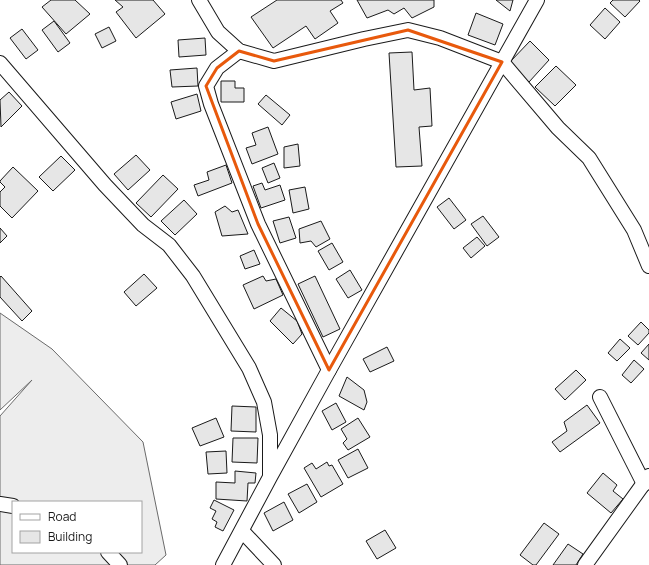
<svg xmlns="http://www.w3.org/2000/svg" width="649" height="565" viewBox="0 0 649 565" font-family="Manrope,sans-serif">
<rect width="100%" height="100%" fill="#fff"/>
<path fill="#ededed" stroke="#6a6a6a" fill-rule="evenodd" d="M0,313L52,349L143,442L166,555L155,565H0V416L32,380L0,410ZM13,502H141V552H13Z"/>
<g fill="#e6e6e6" stroke="#1a1a1a">
<polygon points="51,0 75,0 90,14 66,34 42,7"/>
<polygon points="115,0 153,0 165,14 136,38 116,12 123,7"/>
<polygon points="277,0 341,0 343,3 330,11 338,23 315,39 306,26 273,48 251,17"/>
<polygon points="357,0 434,0 434,7 412,18 404,8 394,14 388,10 367,18"/>
<polygon points="496,0 513,0 510,11"/>
<polygon points="613,0 639,0 640,1 625,17 610,3"/>
<polygon points="605,8 620,22 605,39 590,25"/>
<polygon points="476,13 503,24 495,45 468,35"/>
<polygon points="54,21 70,43 58,52 42,30"/>
<polygon points="109,27 116,41 102,48 95,34"/>
<polygon points="22,29 38,50 26,59 10,38"/>
<polygon points="205,38 206,55 179,57 178,40"/>
<polygon points="530,41 549,60 529,82 509,63"/>
<polygon points="412,52 414,90 430,88 432,126 419,127 422,166 396,167 389,53"/>
<polygon points="556,66 576,85 555,106 535,87"/>
<polygon points="197,68 198,86 172,87 170,70"/>
<polygon points="221,81 235,81 235,88 244,88 244,102 221,102"/>
<polygon points="9,92 22,106 1,127 0,100"/>
<polygon points="197,94 201,111 176,119 171,102"/>
<polygon points="266,95 290,115 282,125 258,104"/>
<polygon points="268,127 278,154 252,164 246,148 256,145 252,133"/>
<polygon points="298,144 300,166 284,168 284,147"/>
<polygon points="136,155 150,170 128,190 114,174"/>
<polygon points="61,156 75,170 53,191 39,177"/>
<polygon points="274,163 280,178 268,183 262,168"/>
<polygon points="226,165 232,183 198,196 194,185 209,180 207,172"/>
<polygon points="13,167 38,191 12,218 0,206 0,192 5,187 0,182 0,181"/>
<polygon points="163,175 178,189 151,217 136,203"/>
<polygon points="262,183 265,190 280,185 285,200 261,208 253,186"/>
<polygon points="305,187 309,209 293,213 289,190"/>
<polygon points="449,198 466,220 454,229 437,207"/>
<polygon points="184,200 197,214 175,235 161,221"/>
<polygon points="225,206 232,212 238,210 248,234 222,236 215,212"/>
<polygon points="483,216 499,237 487,246 471,224"/>
<polygon points="289,217 296,238 280,243 273,221"/>
<polygon points="321,221 330,239 316,247 311,241 300,243 299,229"/>
<polygon points="0,228 7,236 0,243"/>
<polygon points="477,237 485,246 471,258 463,248"/>
<polygon points="332,243 343,262 329,270 318,251"/>
<polygon points="254,250 260,264 245,269 240,256"/>
<polygon points="350,270 362,290 348,298 336,279"/>
<polygon points="144,274 157,288 136,306 124,292"/>
<polygon points="1,276 32,311 22,321 0,297 0,277"/>
<polygon points="263,276 266,281 276,279 283,295 254,309 243,285"/>
<polygon points="315,276 340,329 323,337 298,284"/>
<polygon points="281,308 297,321 302,334 293,344 270,321"/>
<polygon points="641,322 649,330 649,333 638,345 628,336"/>
<polygon points="620,339 630,348 617,361 608,353"/>
<polygon points="649,344 649,360 641,353"/>
<polygon points="387,347 394,361 370,372 363,359"/>
<polygon points="634,360 644,369 631,383 622,375"/>
<polygon points="576,370 586,380 565,400 555,389"/>
<polygon points="347,377 364,390 367,402 364,410 339,396"/>
<polygon points="336,403 346,422 332,430 322,411"/>
<polygon points="587,405 600,423 560,452 552,442 567,431 564,422"/>
<polygon points="232,406 256,407 256,432 231,431"/>
<polygon points="216,418 224,437 200,446 192,428"/>
<polygon points="358,418 370,437 348,450 343,443 347,439 341,429"/>
<polygon points="233,438 258,438 257,463 232,462"/>
<polygon points="358,449 368,468 348,478 338,460"/>
<polygon points="226,451 227,473 208,474 206,452"/>
<polygon points="327,462 329,466 332,465 343,484 321,497 304,468 312,463 316,469"/>
<polygon points="235,471 256,473 255,483 248,483 247,501 216,499 216,482 235,483"/>
<polygon points="603,473 617,485 613,491 623,499 611,513 587,493"/>
<polygon points="307,484 317,502 299,513 288,494"/>
<polygon points="214,500 234,510 223,531 215,527 217,522 212,519 216,511 210,508"/>
<polygon points="284,502 293,520 273,531 264,513"/>
<polygon points="544,523 559,534 536,565 533,565 520,555"/>
<polygon points="385,530 396,548 377,559 366,541"/>
<polygon points="568,544 583,554 576,565 553,565"/>
</g>
<g fill="none" stroke-linecap="round" stroke-linejoin="round">
<defs>
<g id="street">
<polyline points="199,0 218,32 239,51 274,61 364,39 408,30 440,38 502,62 558,128 589,158 634,230 649,266"/>
<polyline points="239,51 217,68 206,86 211,104 258,224 329,370"/>
<polyline points="0,63 105,185 143,225 169,245 193,276 249,368 264,402 270,435 270,475"/>
<polyline points="600,397 644,484"/>
<polyline points="0,504 13,506"/>
<polyline points="242,531 274,565"/>
<polyline points="108,552 120,565"/>
<polyline points="223,565 270,477 329,370 537,0"/>
<polyline points="585,565 649,476"/>
</g>
</defs>
<use href="#street" stroke="#1a1a1a" stroke-width="16"/>
<use href="#street" stroke="#fff" stroke-width="14"/>
</g>
<path fill="none" stroke="#e8590c" stroke-width="3" stroke-linejoin="round" d="M408,30L502,62L329,370L258,224L206,86L217,68L239,51L274,61Z"/>
<rect x="12" y="501" width="130" height="52" fill="#ffffff" stroke="#a3a3a3"/>
<rect x="20" y="514" width="20" height="6" fill="#ffffff" stroke="#a3a3a3"/>
<text x="48" y="521" font-size="12" fill="#1a1a1a">Road</text>
<rect x="20" y="531" width="20" height="12" fill="#e6e6e6" stroke="#a3a3a3"/>
<text x="48" y="541" font-size="12" fill="#1a1a1a">Building</text>
</svg>
